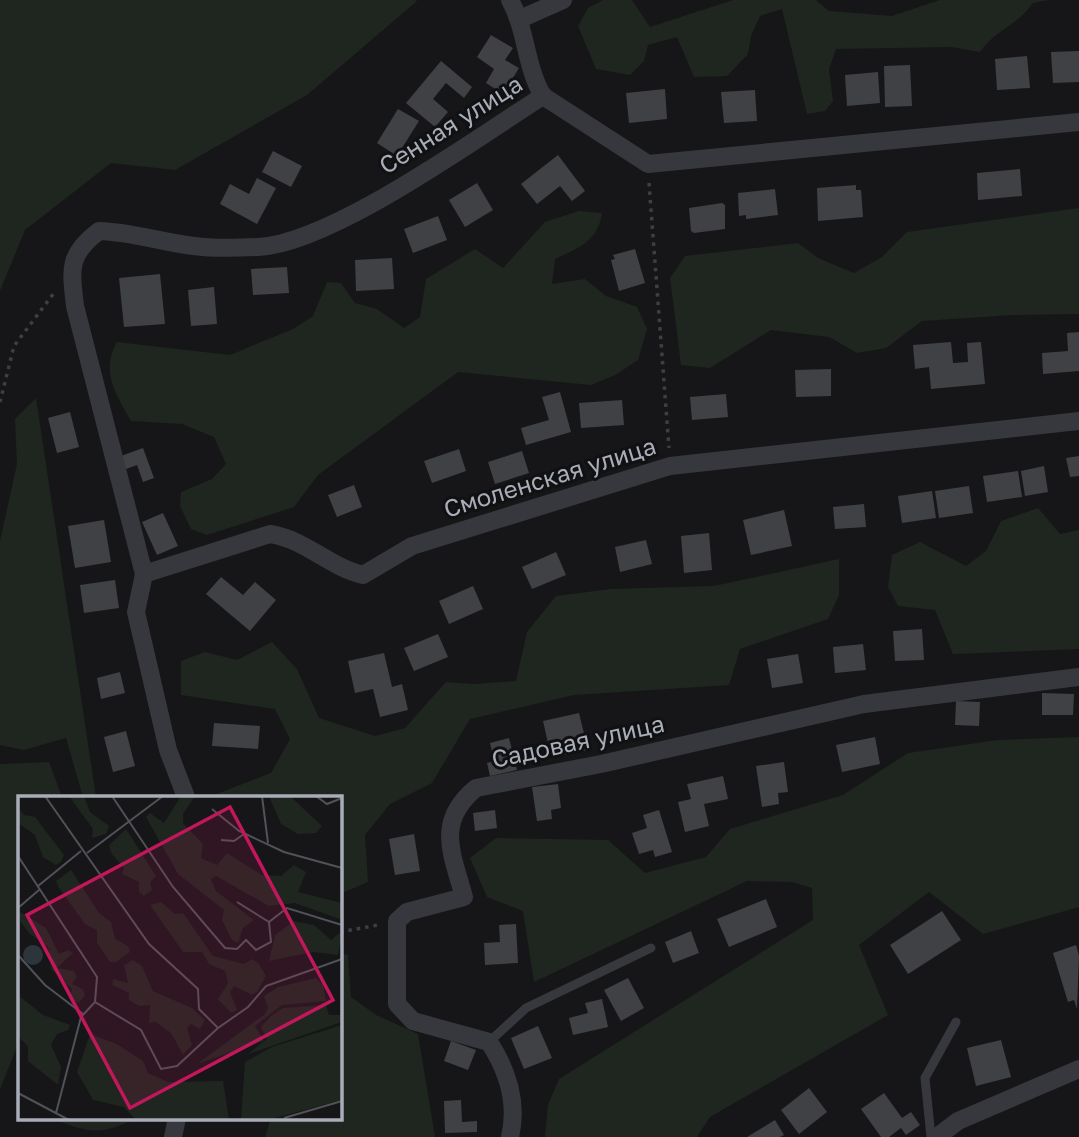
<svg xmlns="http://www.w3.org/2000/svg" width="1079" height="1137" viewBox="0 0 1079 1137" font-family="'Golos Text',sans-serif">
<rect width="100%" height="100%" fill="#161618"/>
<g fill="#1e261f">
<polygon points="0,0 416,0 417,1 307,95 175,170 111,163 25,230 0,291"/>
<path d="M603,0H632L650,27L733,0H816L829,11L892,16L940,0H1049L1033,3C1017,26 996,29 980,52L952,47L836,49L829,69L833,101L825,111L807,114L782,9L760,16L751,36L748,54L727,76L694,77L677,37L648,45L644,61L630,75L596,69L578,26L588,8Z"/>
<polygon points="1079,208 1079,314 1014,315 922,321 886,348 857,353 829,337 771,330 710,368 681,365 670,278 685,256 798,243 818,258 854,273 882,257 907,232"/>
<path d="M579,211L602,213C598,241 579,248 555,259L552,284L585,279L606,296L637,307L647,329L638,360L615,375L591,385L458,372L318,475L294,507L207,535L191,529L180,506L181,492L212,479L226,464L214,437L182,424L131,421C116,394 100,372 117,342L230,355L293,329L313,316L327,282L341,283L355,303L377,309L404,328L420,317L426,279L475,249L503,268L545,222Z"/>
<polygon points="36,398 96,797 83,797 66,738 24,750 0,745 0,541 17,464 15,419"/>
<polygon points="1038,508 1060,534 1079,530 1079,649 953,654 935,610 898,606 888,587 892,555 920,542 966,566 986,551 1001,521"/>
<polygon points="839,559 839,595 828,619 740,649 729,685 574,695 470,719 432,783 390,804 365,835 368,882 340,894 340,797 209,797 271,773 290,739 275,709 181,695 181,661 205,652 237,660 272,642 297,669 319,718 375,736 405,728 446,682 473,684 516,681 527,632 556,596 611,589 714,586"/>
<polygon points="1079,737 1079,907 983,934 929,892 859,945 888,1015 710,1117 697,1137 545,1137 548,1105 559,1079 813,920 812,888 792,882 747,881 534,982 523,911 487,897 470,858 496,838 608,840 645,873 706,857 730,829 843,795 908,753 998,740"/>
<polygon points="49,762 62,797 19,797 19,1042 0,1089 0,764"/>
<polygon points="340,953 348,955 351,997 376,1015 418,1034 435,1137 265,1137 271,1118 340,1118"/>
<path d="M50,1118H136C99,1137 88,1132 50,1118Z"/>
</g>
<g fill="#404145">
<polygon points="491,35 513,48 505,60 519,68 503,94 486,83 494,69 477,57"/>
<polygon points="1079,51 1079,82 1053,83 1051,52"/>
<polygon points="1027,56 1030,88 997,90 995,59"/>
<polygon points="441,61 472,87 464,98 446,83 433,99 448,112 435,127 406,103"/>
<polygon points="910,65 912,106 885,107 884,66"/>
<polygon points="878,72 880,103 847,106 845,75"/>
<polygon points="665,89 667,119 629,123 626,93"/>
<polygon points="755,90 757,121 724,123 721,92"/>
<polygon points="398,109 419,121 397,156 377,143"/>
<polygon points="273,151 302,166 291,187 262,172"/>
<polygon points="558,155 585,191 572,201 560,186 537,204 521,184"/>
<polygon points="1020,169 1022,196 978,200 977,173"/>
<polygon points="257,178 276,188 257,224 220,204 230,184 249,194"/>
<polygon points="477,183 493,210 465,227 449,200"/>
<polygon points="856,185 856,190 861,190 863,217 818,221 817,188"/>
<polygon points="775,189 778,215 746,219 746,215 739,216 738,193"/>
<polygon points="722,203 725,205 725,229 694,233 691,231 689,208"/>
<polygon points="438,216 447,240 413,253 404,229"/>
<polygon points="635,249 645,283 619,291 611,260 615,259 613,255"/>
<polygon points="392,258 394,289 356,291 355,260"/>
<polygon points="287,267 289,293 253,295 251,269"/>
<polygon points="160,274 165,324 124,327 119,278"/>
<polygon points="214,287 217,324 191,326 188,290"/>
<polygon points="1079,332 1079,371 1043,374 1042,353 1068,351 1067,333"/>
<polygon points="951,342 953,363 968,362 967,343 981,342 985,384 931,389 929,367 915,369 913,345"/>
<polygon points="831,369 831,396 796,397 795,370"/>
<polygon points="560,392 571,432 526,445 521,428 549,420 542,397"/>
<polygon points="726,394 728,417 692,420 690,397"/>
<polygon points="622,400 624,425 581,428 579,403"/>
<polygon points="70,412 79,447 57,453 48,418"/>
<polygon points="143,448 154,478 143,482 137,465 126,469 121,456"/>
<polygon points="459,449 466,471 432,483 424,461"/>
<polygon points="522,451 529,473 495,484 488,462"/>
<polygon points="1079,456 1079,476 1070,477 1066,458"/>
<polygon points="1044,466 1048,492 1025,496 1021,471"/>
<polygon points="1018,471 1022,497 987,502 983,476"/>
<polygon points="354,485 362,507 337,517 328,495"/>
<polygon points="969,486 973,513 939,518 935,491"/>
<polygon points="932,491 936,518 902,523 898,496"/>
<polygon points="864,504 866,527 835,529 833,507"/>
<polygon points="784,510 792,546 751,555 743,520"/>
<polygon points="163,513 178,546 157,555 142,522"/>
<polygon points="104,520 111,562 75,568 68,526"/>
<polygon points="709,533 712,570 684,573 681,536"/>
<polygon points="646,540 652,564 620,572 615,547"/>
<polygon points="556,552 566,575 532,589 522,567"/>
<polygon points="221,577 243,595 255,582 276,600 250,631 206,594"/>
<polygon points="115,580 119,608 84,613 80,585"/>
<polygon points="473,586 483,609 449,624 439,601"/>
<polygon points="922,629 924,660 895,661 893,631"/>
<polygon points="438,634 448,657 414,671 404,648"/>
<polygon points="863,644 866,670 835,673 833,647"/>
<polygon points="384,653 392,687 402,684 408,710 380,717 373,689 355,693 348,661"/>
<polygon points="798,654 803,683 772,688 767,659"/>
<polygon points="120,672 125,693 101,699 97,678"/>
<polygon points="1042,693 1074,694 1073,715 1042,715"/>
<polygon points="956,701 980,702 979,726 955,725"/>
<polygon points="579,713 588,750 565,755 562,740 548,743 543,721"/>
<polygon points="214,723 260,726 258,749 212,746"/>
<polygon points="126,731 135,766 113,772 104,737"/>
<polygon points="875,737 880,764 842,772 836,745"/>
<polygon points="509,738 517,770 490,776 487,763 494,761 490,743"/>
<polygon points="784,762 788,792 778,793 779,804 762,807 756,766"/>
<polygon points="723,776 728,799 704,804 709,826 685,832 678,802 691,799 687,784"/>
<polygon points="558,784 561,808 551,810 552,819 537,821 532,787"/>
<polygon points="495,810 497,828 475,831 473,813"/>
<polygon points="659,810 672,852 655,857 653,850 639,854 632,833 647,828 643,815"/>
<polygon points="414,834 420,871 395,875 389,839"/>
<polygon points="766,899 777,927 729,947 717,919"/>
<polygon points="942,911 961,940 908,974 890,945"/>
<polygon points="516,924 518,963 485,965 484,943 500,942 499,925"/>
<polygon points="691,931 699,953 673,963 665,942"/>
<polygon points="1076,945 1079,956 1077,1009 1074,1000 1068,1002 1053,953"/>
<polygon points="628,978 644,1008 621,1021 604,990"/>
<polygon points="602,999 608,1027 573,1035 569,1018 588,1013 585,1003"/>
<polygon points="538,1026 552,1058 524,1069 511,1038"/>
<polygon points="1001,1040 1011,1077 976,1086 967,1048"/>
<polygon points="451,1041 476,1050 468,1070 444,1061"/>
<polygon points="809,1088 827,1112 799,1134 781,1110"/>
<polygon points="884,1093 902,1118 911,1112 920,1125 906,1135 901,1128 889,1137 881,1137 861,1109"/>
<polygon points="461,1100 462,1122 477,1121 477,1132 445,1133 444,1101"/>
<polygon points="775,1120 784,1135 780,1137 747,1137"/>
</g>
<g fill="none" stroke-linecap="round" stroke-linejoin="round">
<g stroke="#3d3f44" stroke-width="3.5" stroke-dasharray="3.5 5" stroke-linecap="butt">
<polyline points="649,183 669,448"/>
<polyline points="0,402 14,346 54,293"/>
<polyline points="340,932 378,925"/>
</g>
<g stroke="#37383d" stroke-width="9">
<polyline points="489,1042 526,1008 651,948"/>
<polyline points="931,1137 925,1078 956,1022"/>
</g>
<g stroke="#37383d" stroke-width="18">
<path d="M510,0C527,31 525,66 543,96"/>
<polyline points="520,19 563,0"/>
<path d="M144,574L75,306C71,270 67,255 99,231C132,232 161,242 194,246C214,249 237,248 258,247C331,244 478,137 543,96L648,164L1079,122"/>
<path d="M186,797L168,750L136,612L144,574L270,534C305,539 329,567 363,575L412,546L670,466L1079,421"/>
<polyline points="173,1137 177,1118"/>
<path d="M510,1137C518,1103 508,1071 489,1042L413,1021L397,1004V921L407,912L464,897C452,853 435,822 476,788L601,764L864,704L1079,677"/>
<polyline points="937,1137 958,1121 1079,1069"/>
</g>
</g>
<g text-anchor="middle" stroke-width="6" stroke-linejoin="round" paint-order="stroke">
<g font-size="24" fill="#a8adb8" stroke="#111113">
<text transform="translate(451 125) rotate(-32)" y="8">Сенная улица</text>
<text transform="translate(550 478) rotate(-17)" y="8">Смоленская улица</text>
<text transform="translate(578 742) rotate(-12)" y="8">Садовая улица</text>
</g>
</g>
<g transform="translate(18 796)">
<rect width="324" height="324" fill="#161618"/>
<path d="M51,0H66L72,16L91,30L88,38L74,42L75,33ZM163,0H177L165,18V27L185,48L183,62L199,69L209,57L244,79L263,80L276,69L288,76L280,96L324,107V124L277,107L251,110L198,80L193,83L198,95L236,124L225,132L220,147L214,144L204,124L206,114L160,78L128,21L132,17L146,27ZM251,0H272L304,30L298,37L280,38L263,28ZM0,11L6,19L17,21L46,59L43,66L38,69L25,61L17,39L0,27ZM108,33L138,80L132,87L134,94L126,100L121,96V86L104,78L106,72L93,57L91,49ZM53,74L81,117L93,126L97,143L110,150L112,156L98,166H92L79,147V134L67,128L41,92L38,85ZM143,106L157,118L165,117L195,160L226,168L234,163L241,168L248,180L239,196L234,199L216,190L212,196L219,214L213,217L200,203L210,187L207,175L191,168L184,156H165L132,109ZM2,116L28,132L41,158L50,154L55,157L39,172L56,175L59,181L54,188L65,193L67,199L61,207L51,202L54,193L33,173L30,151L11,137L0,122ZM276,125L296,129L313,144L324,135L320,159L295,156L251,165L257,139ZM115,164L124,170L135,195L174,212L187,224L182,233L173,228L169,232L174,249L165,259L153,237L138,226L131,227L132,209L121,210L111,204V197L94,189L95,183L110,187L106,169ZM298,182L305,189L308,205L264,209L237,230L246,245L179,268L247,218L250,212L246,200L260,191ZM0,199L25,219L52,229L50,234L39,238L33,249L43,271L40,289L10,265V250L0,241ZM308,209L311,219H324V226L230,258L249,243L243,231L253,220L265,212ZM72,238L99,248L125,265L130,277L150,286L205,285L211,324H118L106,311L75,304L59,276Z" fill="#1e261f"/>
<path d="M324,229L323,304L250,324L223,323L227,266L254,251Z" fill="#1e261f"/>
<path d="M5 159a10 10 0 1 1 20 0a10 10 0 1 1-20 0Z" fill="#2c353c"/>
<path fill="none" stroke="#505258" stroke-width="2" d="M27,0L131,148L180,193L181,213L200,232L230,211L248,190L324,163M94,0L155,91L207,152L219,153L228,144L238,154L253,146L251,126L269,112L324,129M244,0L250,47M298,0L309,8L324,2M194,13L221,35L266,56L324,72M203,44L216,45L226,38M69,57L145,0M0,60L79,181L77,206L123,234L143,273L159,270L200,232M20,90L63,55M219,106L251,126M0,112L21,94M0,159L27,189L65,218M0,297L51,324M38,317L63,221L77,206M266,322L324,305"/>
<path fill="#c2185b" fill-opacity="0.15" stroke="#c2185b" stroke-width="3.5" d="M212,11L315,204L112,312L9,119Z"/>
<rect width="324" height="324" fill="none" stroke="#a8adb8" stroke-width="3.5"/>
</g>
</svg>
